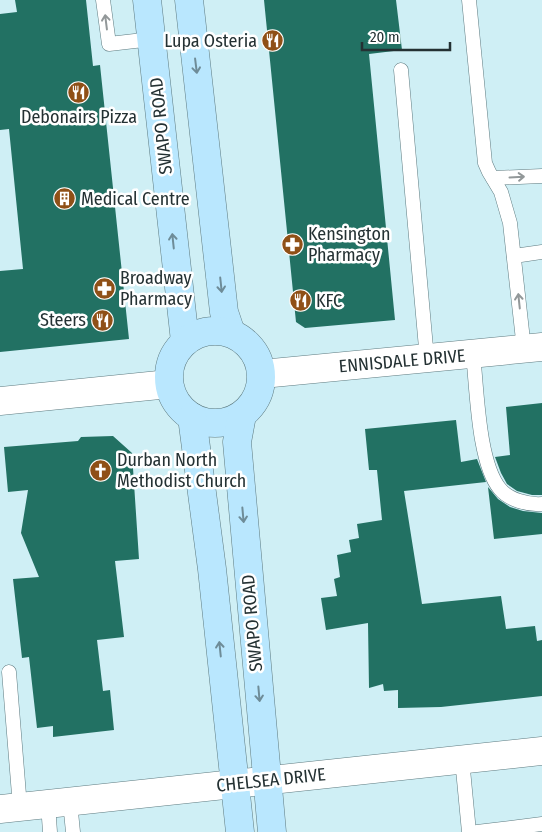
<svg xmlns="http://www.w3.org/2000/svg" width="542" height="832" viewBox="0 0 542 832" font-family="'Fira Sans Condensed',sans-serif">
<rect width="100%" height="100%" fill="#cfeff5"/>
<g fill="#227163">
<polygon points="15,0 86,0 93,66 100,65 129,339 0,352 0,271 23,269 9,129 0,130 0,14 17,12"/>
<polygon points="264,0 396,0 402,50 369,54 395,320 305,328 296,322"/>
<polygon points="542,403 542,495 532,495 517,491 507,484 501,473 495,457 510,455 506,407"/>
<polygon points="456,420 461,462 477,459 486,482 404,491 422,604 501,596 506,629 535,626 537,641 542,640 542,696 441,707 398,708 398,690 384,691 383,684 369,688 368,623 326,630 321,598 337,596 334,579 340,577 337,555 351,552 349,540 359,538 357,524 382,520 377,470 369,470 365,429"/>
<polygon points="113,436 132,453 139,559 115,561 124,637 97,640 103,691 110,690 114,730 53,737 53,726 37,728 29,657 22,658 13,579 39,577 21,533 28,490 8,492 4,447 78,441 81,437"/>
<polygon points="488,487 498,499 510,507 523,511 542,513 542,534 494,539"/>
</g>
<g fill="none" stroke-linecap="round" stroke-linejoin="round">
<defs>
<g id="lane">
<polyline points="103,0 109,44 152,39"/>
<polyline points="469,0 485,163 489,172 501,192 510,223 524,349"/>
<polyline points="401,70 427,359"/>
<polyline points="493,178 542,176"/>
<polyline points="514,256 542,252"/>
<path d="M473,354C477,389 478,463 500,489C509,500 528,505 542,504"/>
<polyline points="9,672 20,807"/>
<polyline points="462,759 469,832"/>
<polyline points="70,802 73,832"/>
<polyline points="48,804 50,832"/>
<polyline points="477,832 542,824"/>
</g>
<g id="street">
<polyline points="262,374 542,347"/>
<polyline points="0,401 169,384"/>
<polyline points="0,809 542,751"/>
</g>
<g id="secondary">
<polyline points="147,0 185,341"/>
<polyline points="189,0 224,312 231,333"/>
<circle cx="215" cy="377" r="46"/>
<polyline points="242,415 237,442 272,832"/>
<polyline points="192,417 212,569 240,832"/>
</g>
</defs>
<use href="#lane" stroke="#5e7b80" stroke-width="15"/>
<use href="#street" stroke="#5e7b80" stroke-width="29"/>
<use href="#secondary" stroke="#5e7b80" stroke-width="29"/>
<use href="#lane" stroke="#fff" stroke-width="14"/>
<use href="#street" stroke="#fff" stroke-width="28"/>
<use href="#secondary" stroke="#b9e7fe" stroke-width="28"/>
</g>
<defs><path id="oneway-shaft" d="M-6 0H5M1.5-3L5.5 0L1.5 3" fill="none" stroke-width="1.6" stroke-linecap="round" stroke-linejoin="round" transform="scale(1.25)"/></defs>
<g stroke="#929899">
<use href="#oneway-shaft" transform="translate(106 22) rotate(-97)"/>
<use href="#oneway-shaft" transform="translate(517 177) rotate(-3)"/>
<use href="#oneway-shaft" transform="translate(519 301) rotate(-96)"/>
</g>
<g stroke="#6e8c98">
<use href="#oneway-shaft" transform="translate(196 66) rotate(83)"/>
<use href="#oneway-shaft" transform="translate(173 241) rotate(-96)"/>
<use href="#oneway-shaft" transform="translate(221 285) rotate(84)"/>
<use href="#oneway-shaft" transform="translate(243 515) rotate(85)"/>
<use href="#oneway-shaft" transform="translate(220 649) rotate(-96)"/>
<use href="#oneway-shaft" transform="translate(259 694) rotate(85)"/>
</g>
<defs>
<symbol id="restaurant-disc" viewBox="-11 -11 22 22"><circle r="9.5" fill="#8f5017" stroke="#fff"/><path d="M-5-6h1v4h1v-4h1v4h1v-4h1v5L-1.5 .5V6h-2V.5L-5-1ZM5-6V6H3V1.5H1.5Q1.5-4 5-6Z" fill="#fff"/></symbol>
<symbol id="building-disc" viewBox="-11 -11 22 22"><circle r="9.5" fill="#8f5017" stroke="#fff"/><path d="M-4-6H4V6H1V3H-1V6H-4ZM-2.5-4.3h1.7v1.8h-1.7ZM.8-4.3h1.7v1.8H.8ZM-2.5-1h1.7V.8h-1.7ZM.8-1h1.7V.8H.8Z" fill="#fff"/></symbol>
<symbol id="pharmacy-disc" viewBox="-11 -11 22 22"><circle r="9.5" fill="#8f5017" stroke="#fff"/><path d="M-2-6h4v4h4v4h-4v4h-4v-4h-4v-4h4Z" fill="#fff"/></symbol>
<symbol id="church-disc" viewBox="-11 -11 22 22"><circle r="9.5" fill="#8f5017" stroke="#fff"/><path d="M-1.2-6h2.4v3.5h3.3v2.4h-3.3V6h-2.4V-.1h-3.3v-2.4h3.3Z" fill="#fff"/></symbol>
</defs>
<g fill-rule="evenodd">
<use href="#restaurant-disc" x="260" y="28" width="25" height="25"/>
<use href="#restaurant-disc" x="66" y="80" width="25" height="25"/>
<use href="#building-disc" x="52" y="186" width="25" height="25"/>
<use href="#pharmacy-disc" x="280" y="232" width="25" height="25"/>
<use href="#pharmacy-disc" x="92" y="276" width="25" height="25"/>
<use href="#restaurant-disc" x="288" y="288" width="25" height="25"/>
<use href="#restaurant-disc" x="90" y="308" width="25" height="25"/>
<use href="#church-disc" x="88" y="458" width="25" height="25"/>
</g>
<g text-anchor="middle" stroke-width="5" stroke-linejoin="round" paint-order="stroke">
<g font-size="18" fill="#243133" stroke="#fff" text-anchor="start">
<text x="257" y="47" text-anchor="end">Lupa Osteria</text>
<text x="79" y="123" text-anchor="middle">Debonairs Pizza</text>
<text x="81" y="205">Medical Centre</text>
<text x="308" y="240">Kensington<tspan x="308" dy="21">Pharmacy</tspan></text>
<text x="120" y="284">Broadway<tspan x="120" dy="21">Pharmacy</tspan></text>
<text x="316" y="307">KFC</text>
<text x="86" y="326" text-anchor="end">Steers</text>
<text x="117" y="466">Durban North<tspan x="117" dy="21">Methodist Church</tspan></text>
</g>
<g font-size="18" fill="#243133" stroke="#fff">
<text transform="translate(161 126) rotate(-96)" y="6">SWAPO ROAD</text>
<text transform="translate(402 361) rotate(-5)" y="6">ENNISDALE DRIVE</text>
<text transform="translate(252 623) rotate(-95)" y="6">SWAPO ROAD</text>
<text transform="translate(271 780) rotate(-6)" y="6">CHELSEA DRIVE</text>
</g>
</g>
<path d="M362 42v8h88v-8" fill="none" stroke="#243133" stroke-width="2.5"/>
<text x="370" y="42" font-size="15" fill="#243133" stroke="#ffffff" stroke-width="4" paint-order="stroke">20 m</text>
</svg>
